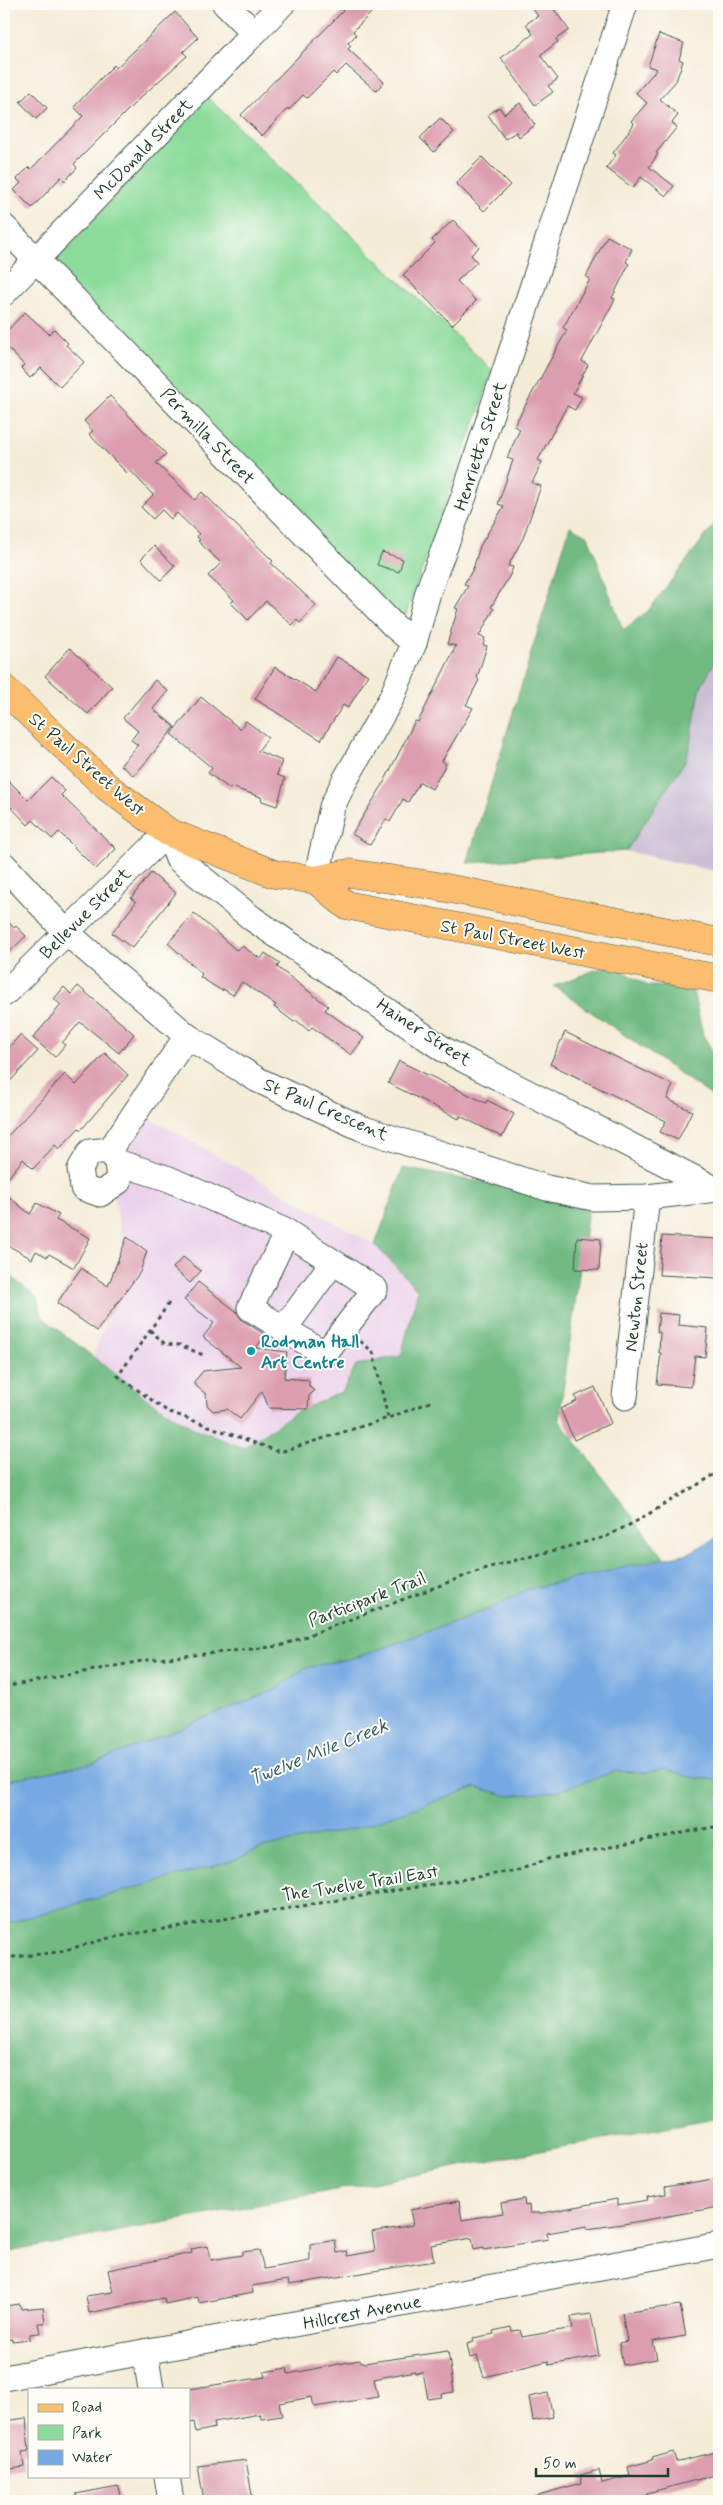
<svg xmlns="http://www.w3.org/2000/svg" width="723" height="2505" viewBox="0 0 723 2505" font-family="Mynerve,sans-serif">
<rect width="100%" height="100%" fill="#fdfcf7"/>
<filter id="ink" filterUnits="userSpaceOnUse"><feTurbulence type="fractalNoise" baseFrequency=".02" numOctaves="2"/><feDisplacementMap in="SourceGraphic" scale="10" xChannelSelector="R" yChannelSelector="G"/><feConvolveMatrix kernelMatrix="1 2 1 2 8 2 1 2 1" color-interpolation-filters="sRGB"/></filter>
<filter id="wash" filterUnits="userSpaceOnUse"><feTurbulence type="fractalNoise" baseFrequency=".0096" numOctaves="4" result="noise"/><feDisplacementMap in="SourceGraphic" scale="20" xChannelSelector="R" yChannelSelector="G"/><feGaussianBlur stdDeviation="1.12" result="paint"/><feColorMatrix in="noise" values="0 0 0 0 0 0 0 0 0 0 0 0 0 0 0 0 0 1.4 0 .05"/><feComposite in="paint" operator="in"/></filter>
<g filter="url(#wash)">
<rect width="100%" height="100%" fill="#f5ecd8"/>
<polygon fill="#ebd1eb" points="148,1117 375,1245 418,1290 401,1356 356,1365 343,1391 293,1414 243,1448 191,1427 147,1399 93,1357 127,1267 111,1180"/>
<polygon fill="#cbbfd5" points="719,655 719,872 626,851 687,758 701,686"/>
<polygon fill="#8cdb9b" stroke="#568c68" points="206,96 493,371 405,617 397,619 53,265"/>
<g fill="#71bb83" stroke="#487c5c">
<polygon points="719,518 719,655 701,686 687,758 626,851 467,863 570,526 588,536 623,630 648,611"/>
<polygon points="611,964 648,986 692,987 703,1035 719,1063 719,1101 554,986"/>
<polygon points="403,1168 589,1202 559,1420 665,1559 528,1589 490,1609 357,1657 305,1668 277,1689 94,1763 4,1781 4,1271 37,1297 42,1317 147,1399 191,1427 243,1448 293,1414 343,1391 356,1365 401,1356 418,1290 375,1245"/>
<polygon points="665,1769 690,1777 719,1780 719,2117 4,2253 4,1924 235,1860 257,1849 360,1827 476,1787 509,1796 557,1791 616,1771 646,1773"/>
</g>
<polygon fill="#76a9e2" stroke="#4a738b" points="719,1536 719,1780 690,1777 665,1769 646,1773 616,1771 557,1791 509,1796 476,1787 360,1827 257,1849 235,1860 4,1924 4,1781 94,1763 277,1689 305,1668 358,1657 490,1609 528,1589 689,1553"/>
<g id="blocks">
<g fill="#dc9daf">
<polygon points="336,4 380,4 353,31 356,35 348,43 351,46 348,49 384,82 376,91 346,65 336,75 333,72 307,98 303,95 289,110 288,108 262,136 241,115 343,11"/>
<polygon points="529,4 550,4 569,30 556,39 558,42 540,55 558,79 548,86 553,92 535,105 501,58 533,34 526,24 538,16"/>
<polygon points="175,12 198,38 183,52 187,56 141,97 74,164 77,168 65,181 61,177 32,208 14,190 21,183 17,179 29,167 31,169 83,116 74,107 102,77 114,65 116,68"/>
<polygon points="659,34 684,43 679,59 683,61 676,81 660,99 678,115 672,123 677,127 656,153 658,154 649,167 674,186 666,196 641,177 633,188 606,168 616,155 613,153 634,124 631,121 647,103 636,93 657,69 648,66"/>
<polygon points="31,91 47,108 36,119 20,102"/>
<polygon points="520,103 535,125 519,137 516,132 505,139 488,115 499,107 504,114"/>
<polygon points="440,118 454,132 434,152 420,138"/>
<polygon points="482,157 510,185 484,211 456,183"/>
<polygon points="453,220 479,247 471,255 477,262 457,281 476,301 452,325 403,275 435,243 432,240"/>
<polygon points="607,236 632,249 626,262 629,264 612,298 615,299 582,361 588,365 573,393 582,397 575,410 567,406 538,460 542,462 532,483 541,486 523,538 508,566 513,567 510,575 491,607 494,609 479,636 485,638 483,645 487,646 477,678 479,680 466,705 473,708 442,761 446,764 432,789 420,782 408,802 403,799 390,822 386,819 370,845 352,834 382,786 415,721 418,722 456,646 447,644 458,609 455,608 468,586 464,584 473,569 480,546 504,506 498,504 513,460 507,458 520,429 514,426 567,330 563,328 590,279 586,277"/>
<polygon points="25,312 49,334 54,329 68,343 66,345 84,362 60,387 41,368 30,378 21,368 24,365 4,344 4,334"/>
<polygon points="110,396 166,454 156,463 195,500 202,492 273,561 271,563 316,605 300,623 297,620 292,625 266,601 248,620 231,603 234,600 208,576 221,563 198,541 200,540 197,537 199,534 177,513 171,519 162,510 153,519 141,507 153,495 130,470 127,473 112,458 89,434 93,431 84,421"/>
<polygon points="154,546 175,566 161,580 141,559"/>
<polygon points="382,552 403,559 399,572 377,565"/>
<polygon points="70,648 112,687 88,714 45,676"/>
<polygon points="337,657 368,675 348,708 343,705 321,740 255,699 275,667 316,692"/>
<polygon points="155,680 168,691 153,709 175,727 134,776 121,765 138,745 131,740 138,731 123,718"/>
<polygon points="201,697 240,729 246,721 268,737 258,751 282,761 277,775 285,778 277,806 262,801 261,797 231,787 230,789 208,773 212,768 171,734"/>
<polygon points="4,776 28,800 51,777 65,791 61,795 116,849 96,869 59,832 52,839 33,820 28,825 11,807 4,815"/>
<polygon points="151,873 176,893 132,948 112,933 136,902 131,898"/>
<polygon points="194,913 236,950 242,946 261,959 265,953 280,963 277,967 328,1006 325,1010 364,1038 351,1055 312,1027 309,1031 296,1020 294,1022 274,1007 276,1005 242,982 233,995 223,989 222,991 200,977 202,974 168,943"/>
<polygon points="4,917 14,928 16,926 26,936 4,957"/>
<polygon points="78,986 134,1034 119,1053 80,1022 62,1043 65,1045 55,1057 33,1038 61,1005 54,999 64,987 71,994"/>
<polygon points="565,1032 673,1085 667,1099 692,1111 678,1140 660,1132 666,1121 550,1064"/>
<polygon points="20,1035 38,1051 4,1088 4,1053"/>
<polygon points="105,1053 128,1075 81,1130 79,1128 59,1149 55,1145 33,1169 23,1159 4,1183 4,1140 65,1074 76,1085"/>
<polygon points="399,1061 486,1103 487,1100 514,1114 502,1137 460,1116 459,1119 388,1083"/>
<polygon points="4,1193 30,1214 37,1203 59,1215 56,1220 90,1238 74,1268 49,1254 47,1257 36,1251 32,1259 4,1243"/>
<polygon points="662,1236 719,1239 719,1278 659,1275"/>
<polygon points="127,1237 147,1251 140,1272 97,1331 57,1303 81,1268 108,1286"/>
<polygon points="577,1237 601,1239 599,1270 575,1269"/>
<polygon points="183,1257 201,1271 190,1283 173,1268"/>
<polygon points="198,1282 236,1311 242,1320 266,1335 256,1348 287,1352 284,1378 309,1380 309,1386 314,1391 309,1396 308,1409 269,1408 262,1391 240,1419 227,1409 213,1411 207,1405 206,1394 193,1383 203,1371 241,1367 203,1337 214,1323 184,1300"/>
<polygon points="659,1313 679,1315 678,1325 708,1328 705,1357 695,1356 691,1387 657,1384 661,1353 659,1353 660,1332 657,1332"/>
<polygon points="595,1387 611,1423 574,1440 560,1409 577,1401 575,1396"/>
<polygon points="719,2178 719,2207 629,2223 587,2229 587,2226 547,2233 548,2239 484,2250 484,2248 474,2250 472,2238 431,2245 434,2261 289,2285 288,2280 252,2286 253,2293 199,2303 198,2297 165,2304 164,2298 89,2313 86,2296 113,2292 108,2270 192,2253 191,2249 208,2246 211,2260 242,2255 242,2252 259,2250 264,2269 310,2261 310,2245 335,2240 337,2253 347,2251 348,2256 375,2251 372,2232 413,2225 410,2210 459,2201 462,2220 503,2213 501,2203 524,2199 525,2206 529,2205 530,2213 543,2213 617,2199 617,2205 648,2200 647,2197 666,2194 665,2187"/>
<polygon points="20,2304 21,2309 43,2307 45,2323 38,2323 40,2333 30,2334 30,2339 12,2341 12,2339 4,2340 4,2306"/>
<polygon points="680,2305 686,2336 653,2341 657,2359 623,2365 619,2343 627,2341 622,2313"/>
<polygon points="591,2314 599,2356 549,2365 548,2361 484,2377 477,2356 470,2358 467,2344 474,2342 473,2338 494,2334 493,2331 511,2327 512,2331 520,2330 522,2337 573,2328 571,2317"/>
<polygon points="448,2351 454,2392 441,2394 442,2397 428,2399 423,2372 415,2373 415,2371 374,2379 378,2397 314,2407 312,2397 279,2403 282,2416 261,2419 260,2414 214,2422 215,2428 196,2432 194,2422 189,2423 189,2389 265,2377 264,2372 287,2368 288,2374 359,2360 364,2363"/>
<polygon points="548,2393 553,2417 533,2421 529,2397"/>
<polygon points="26,2418 29,2451 22,2452 24,2467 4,2470 4,2421"/>
<polygon points="719,2451 719,2474 647,2493 648,2495 632,2499 633,2501 532,2501 531,2497 582,2483 580,2475 599,2470 602,2483 630,2476 628,2467 653,2460 652,2458 673,2452 676,2461 679,2461"/>
<polygon points="246,2460 253,2501 204,2501 198,2466"/>
<polygon points="118,2486 121,2501 77,2501 76,2494"/>
</g>
</g>
</g>
<g filter="url(#ink)">
<use href="#blocks" fill-opacity="0" stroke="#3f574d" stroke-width="1"/>
<g fill="none" stroke-linecap="round" stroke-linejoin="round">
<defs>
<g id="minor">
<polyline points="225,4 254,33"/>
<polyline points="4,227 394,626 414,643"/>
<polyline points="4,293 282,4"/>
<polyline points="4,865 66,932 187,1036 258,1080 361,1128 547,1188 593,1198 647,1197 717,1189"/>
<polyline points="316,880 332,807 344,782 392,697 414,643 429,589 464,496 625,4"/>
<polyline points="4,994 168,832 178,859 253,919 443,1049 715,1189"/>
<polyline points="110,1150 117,1162 119,1181 100,1194 83,1188 80,1169 90,1152 110,1150 187,1036"/>
<polyline points="117,1162 169,1179 287,1232 250,1308 325,1354 375,1289 287,1232"/>
<polyline points="284,1329 333,1262"/>
<polyline points="625,1397 647,1197"/>
<polyline points="145,2352 151,2389"/>
<polyline points="4,2378 719,2245"/>
<polyline points="167,2476 171,2501"/>
</g>
<g id="major">
<polyline points="4,689 107,787 168,832 274,874 316,880 349,873 431,885 719,942"/>
<polyline points="316,880 346,905 719,979"/>
</g>
</defs>
<use href="#minor" stroke="#3f574d" stroke-width="27"/>
<use href="#major" stroke="#3f574d" stroke-width="29"/>
<g stroke="#3f574d" stroke-width="3" stroke-dasharray="4 4" stroke-linecap="butt">
<polyline points="169,1303 118,1376 167,1411 280,1452 388,1418 433,1401"/>
<polyline points="150,1330 165,1344 180,1345 203,1355"/>
<polyline points="360,1341 373,1352 388,1418"/>
<polyline points="4,1687 147,1660 280,1646 486,1568 605,1537 635,1522 719,1472"/>
<polyline points="4,1958 58,1952 109,1938 519,1870 548,1859 719,1826"/>
</g>
<use href="#minor" stroke="#fff" stroke-width="25"/>
<use href="#major" stroke="#fcbd6e" stroke-width="28"/>
</g>
</g>
<circle fill="#0f9aa8" stroke="#fdfcf7" stroke-width="2" cx="251" cy="1351" r="5"/>
<g text-anchor="middle" stroke-width="4" stroke-linejoin="round" paint-order="stroke">
<g font-size="18" fill="#1f3d34" stroke="#fdfcf7">
<text transform="translate(143 149) rotate(-46)" y="6">McDonald Street</text>
<text transform="translate(208 436) rotate(46)" y="6">Permilla Street</text>
<text transform="translate(480 446) rotate(-72)" y="6">Henrietta Street</text>
<text transform="translate(87 764) rotate(41)" y="6">St Paul Street West</text>
<text transform="translate(85 913) rotate(-45)" y="6">Bellevue Street</text>
<text transform="translate(513 939) rotate(11)" y="6">St Paul Street West</text>
<text transform="translate(424 1032) rotate(33)" y="6">Hainer Street</text>
<text transform="translate(326 1109) rotate(23)" y="6">St Paul Crescent</text>
<text transform="translate(636 1297) rotate(-84)" y="6">Newton Street</text>
<text transform="translate(367 1599) rotate(-21)" y="6">Participark Trail</text>
<text transform="translate(360 1883) rotate(-9)" y="6">The Twelve Trail East</text>
<text transform="translate(362 2312) rotate(-11)" y="6">Hillcrest Avenue</text>
</g>
<g font-size="18" font-weight="bold" fill="#0d838f" stroke="#fdfcf7" text-anchor="start">
<text x="261" y="1347">Rodman Hall<tspan x="261" dy="21">Art Centre</tspan></text>
</g>
<g font-size="19" font-style="italic" fill="#395d68" stroke="#fdfcf7">
<text transform="translate(318 1751) rotate(-22)" y="7">Twelve Mile Creek</text>
</g>
</g>
<rect width="723" height="2505" fill="none" stroke="#fdfcf7" stroke-width="20"/>
<rect x="28" y="2388" width="162" height="90" fill="#fdfcf7" stroke="#a4b0a9"/>
<rect x="38" y="2404" width="25" height="8" fill="#fcbd6e" stroke="#a4b0a9"/>
<text x="72" y="2412" font-size="15" fill="#1f3d34">Road</text>
<rect x="38" y="2425" width="25" height="15" fill="#8cdb9b" stroke="#a4b0a9"/>
<text x="72" y="2438" font-size="15" fill="#1f3d34">Park</text>
<rect x="38" y="2450" width="25" height="15" fill="#76a9e2" stroke="#a4b0a9"/>
<text x="72" y="2462" font-size="15" fill="#1f3d34">Water</text>
<path d="M536 2468v8h132v-8" fill="none" stroke="#1f3d34" stroke-width="2.5"/>
<text x="543" y="2468" font-size="15" fill="#1f3d34" stroke="#fdfcf7" stroke-width="4" paint-order="stroke">50 m</text>
</svg>
